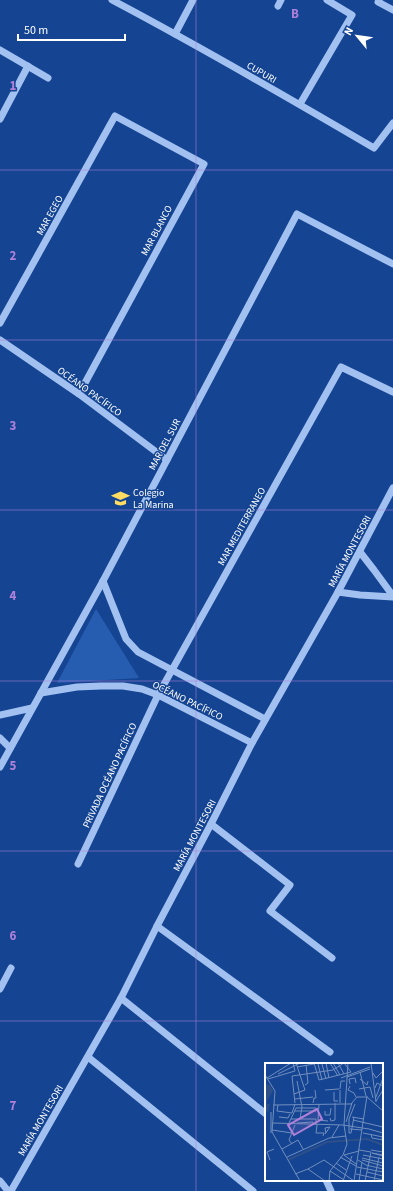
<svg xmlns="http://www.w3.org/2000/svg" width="393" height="1191" viewBox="0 0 393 1191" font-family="'Source Sans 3',sans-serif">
<rect width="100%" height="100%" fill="#144492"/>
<polygon fill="#265db1" points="96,609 139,678 57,683"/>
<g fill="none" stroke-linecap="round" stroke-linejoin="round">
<g stroke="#a2c1f1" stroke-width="7">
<path d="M112,0C201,47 287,97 374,148L393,123"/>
<polyline points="379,0 378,2 393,10"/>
<polyline points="278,6 281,0"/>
<polyline points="175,34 193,0"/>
<polyline points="0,50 48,78"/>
<polyline points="300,104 352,15 327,0"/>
<polyline points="0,119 28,66"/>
<polyline points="0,323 115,116 204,164 79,394"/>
<polyline points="0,340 79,394 167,460"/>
<polyline points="360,552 374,570 393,596"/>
<polyline points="103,581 126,639 138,652 265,719"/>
<polyline points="338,592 360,595 393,597"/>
<polyline points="41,693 77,687 101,686 123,686 142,689 158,695 252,743"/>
<polyline points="0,715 32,708"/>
<polyline points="0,738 10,748"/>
<polyline points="0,767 103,581 297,214 393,264"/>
<polyline points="211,824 290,885 270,911 332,958"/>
<polyline points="78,864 158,695 341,367 393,392"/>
<polyline points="157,926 330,1052"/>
<polyline points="0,989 11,968"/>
<polyline points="121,998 266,1114"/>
<polyline points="88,1057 253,1191"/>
<polyline points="326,1180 331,1191"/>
<polyline points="0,1181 8,1191"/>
<polyline points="11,1191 121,998 157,926 211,824 252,743 338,592 393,488"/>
</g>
</g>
<path fill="none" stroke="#b080d9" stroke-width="1" stroke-opacity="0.55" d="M196,0V1191M0,170H393M0,340H393M0,510H393M0,681H393M0,851H393M0,1021H393"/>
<defs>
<symbol id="university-bare" viewBox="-9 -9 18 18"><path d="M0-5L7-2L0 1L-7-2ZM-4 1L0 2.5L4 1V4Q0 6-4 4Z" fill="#ffdb62" stroke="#144492" stroke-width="2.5" paint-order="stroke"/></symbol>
</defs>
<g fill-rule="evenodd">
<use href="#university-bare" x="108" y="486" width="25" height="25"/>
</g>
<g text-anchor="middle" stroke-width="3" stroke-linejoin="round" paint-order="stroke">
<g font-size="10" fill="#fff" stroke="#144492">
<text transform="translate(262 72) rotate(30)" y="4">CUPURI</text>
<text transform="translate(49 215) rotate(-61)" y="4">MAR EGEO</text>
<text transform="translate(156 230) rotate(-62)" y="4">MAR BLANCO</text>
<text transform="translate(90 391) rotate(36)" y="4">OCÉANO PACÍFICO</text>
<text transform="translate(164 444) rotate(-62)" y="4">MAR DEL SUR</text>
<text transform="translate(241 526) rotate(-61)" y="4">MAR MEDITERRANEO</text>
<text transform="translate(349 551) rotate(-62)" y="4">MARÍA MONTESORI</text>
<text transform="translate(188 700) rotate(26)" y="4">OCÉANO PACÍFICO</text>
<text transform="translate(109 775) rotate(-65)" y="4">PRIVADA OCÉANO PACÍFICO</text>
<text transform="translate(194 835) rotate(-62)" y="4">MARÍA MONTESORI</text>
<text transform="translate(40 1120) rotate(-60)" y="4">MARÍA MONTESORI</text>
</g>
<g font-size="10" fill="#fff" stroke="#144492" text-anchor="start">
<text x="133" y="496">Colegio<tspan x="133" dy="12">La Marina</tspan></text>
</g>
</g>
<g transform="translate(265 1063)">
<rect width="118" height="118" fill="#144492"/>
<path d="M0,22H5L8,28L2,38V41H5L3,49L0,48Z" fill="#2d508a"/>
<path fill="none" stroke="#2d508a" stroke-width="2" d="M0,29L4,27L7,26L0,29M23,97L62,79L102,76L118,82"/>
<path fill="none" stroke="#728fbe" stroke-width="1" d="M49,0L54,17L86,9L79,0M61,0L64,15M65,0L73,13M68,0L75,12M73,0L79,11M106,0L111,39M53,1L57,17M57,1L61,16M32,4L49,1M95,9L101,33M108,10L111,15L118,8M13,11L35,0M0,12L10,28L7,69L35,118M27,13L68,7L79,0M27,13L30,40M82,14L105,6M2,15L26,0M76,15L105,4M3,16L30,8L28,0M95,16L102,22L103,18M32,18L37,44L35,56M85,21L84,16L90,15L91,20M40,22L43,20L41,2M85,23L83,27L89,30L91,34M110,25L112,20L118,23M75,26L76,18H80M94,26L105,24L108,35M60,27L74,26M75,27V40M69,29V38H73M29,31L40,27L31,0M111,34L118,15M30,36L48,34M111,38L118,27M48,40L49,35H51L50,27M54,41L53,57L63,58M80,41H86L92,34H102L118,48M8,42L80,41M13,42L12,48L27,50L30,41M30,48H51M60,48V52H65L66,45M14,54L23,55L25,51M87,54L99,56M89,54L86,70H84V56L90,41M65,55L66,58L70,57V40M26,56H51V62M88,57L118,64M81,59L87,40M8,60L78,62L104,66M32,60L48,59V62M23,62L31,45H51M52,62L51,70H59L58,73M85,66L97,67M104,66L118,70L117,77M7,67L27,70M6,70V49M98,70L118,74M60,71L65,64L60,65L61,70M106,71L107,75L118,77M67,74L74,62M27,81L24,77L30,62M17,86L33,77L38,86M94,87L106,89L100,118M106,87L118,89M79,92L94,88M79,92L91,101M98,92L118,96M118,92L107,90L118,93M22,94L64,75L81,73M75,94L91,103M97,95L118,100M5,97L2,89L9,86M93,97L101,102L118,106M97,97L118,103M71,100L81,107M92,104L118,109M43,106L59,97L89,118M65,108L79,117M102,109L118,113M30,111L43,106L60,118M91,111L118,117M64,118L65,108L78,92L82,81L79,62L83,0M78,118L87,93M89,118L102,33M94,118L97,99M109,118L114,94"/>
<path fill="#b080d9" fill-opacity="0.15" stroke="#b080d9" stroke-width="2" d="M52,46L57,56L29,72L23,62Z"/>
<rect width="118" height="118" fill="none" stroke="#fff" stroke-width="2"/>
</g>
<g font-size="13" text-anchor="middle" font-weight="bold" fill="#b080d9" stroke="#144492" stroke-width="3" stroke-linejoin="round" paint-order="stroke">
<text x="295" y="18">B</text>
<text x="13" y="90">1</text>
<text x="13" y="260">2</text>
<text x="13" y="430">3</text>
<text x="13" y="600">4</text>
<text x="13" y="770">5</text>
<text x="13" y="940">6</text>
<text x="13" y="1110">7</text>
</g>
<g transform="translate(357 36) rotate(299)" stroke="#144492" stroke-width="3" paint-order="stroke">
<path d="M0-3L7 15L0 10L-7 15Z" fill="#ffffff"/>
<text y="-6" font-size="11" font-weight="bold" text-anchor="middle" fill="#ffffff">N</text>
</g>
<path d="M18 34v6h107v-6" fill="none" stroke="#ffffff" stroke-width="2"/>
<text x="24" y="34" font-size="12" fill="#ffffff" stroke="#144492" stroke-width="3" paint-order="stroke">50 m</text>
</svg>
